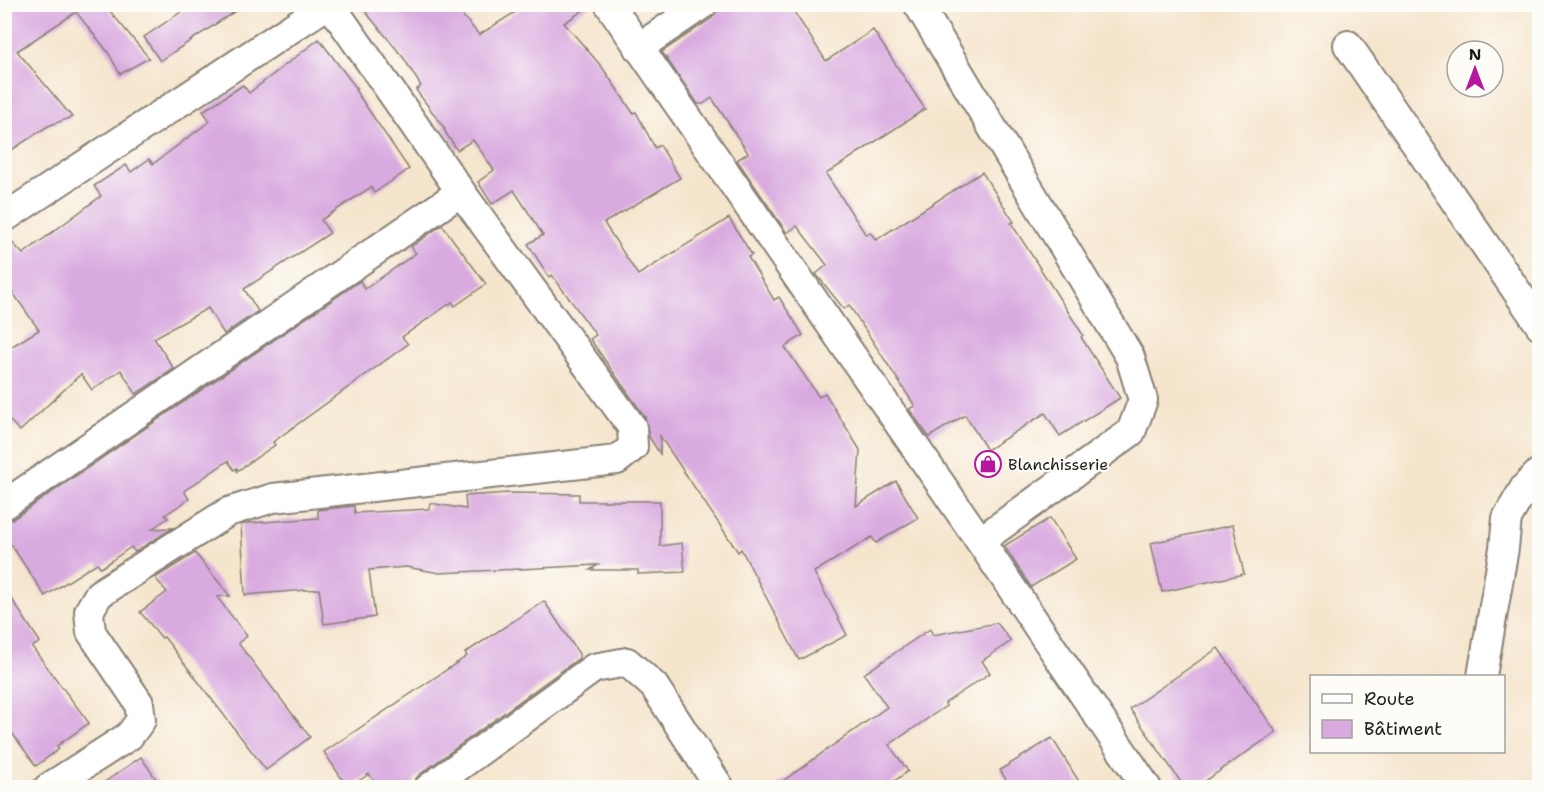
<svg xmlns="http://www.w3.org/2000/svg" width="1544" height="792" viewBox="0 0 1544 792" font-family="'Shantell Sans',sans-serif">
<rect width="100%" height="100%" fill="#fdfcf7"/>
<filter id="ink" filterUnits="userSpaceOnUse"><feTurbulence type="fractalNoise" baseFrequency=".0167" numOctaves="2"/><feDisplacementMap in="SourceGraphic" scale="12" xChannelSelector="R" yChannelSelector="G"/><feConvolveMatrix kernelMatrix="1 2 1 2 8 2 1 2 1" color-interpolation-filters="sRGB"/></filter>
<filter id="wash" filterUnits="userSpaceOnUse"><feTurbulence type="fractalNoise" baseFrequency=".008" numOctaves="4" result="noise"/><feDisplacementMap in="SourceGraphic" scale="24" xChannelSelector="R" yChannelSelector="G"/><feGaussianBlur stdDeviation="1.35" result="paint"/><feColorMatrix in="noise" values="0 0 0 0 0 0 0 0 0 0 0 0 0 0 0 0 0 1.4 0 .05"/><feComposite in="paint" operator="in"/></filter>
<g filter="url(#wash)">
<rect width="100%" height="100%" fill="#f5e5cd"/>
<g id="blocks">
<g fill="#d9aae0">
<polygon points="4,4 104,4 149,58 120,74 108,52 76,12 17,51 72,117 48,126 4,155"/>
<polygon points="193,4 246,4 160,61 144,37"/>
<polygon points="359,4 453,4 479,35 528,4 593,4 564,23 602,67 633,113 636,112 655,148 660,145 680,178 604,223 638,275 729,218 752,255 748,257 774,300 779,297 803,335 785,347 819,397 825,393 860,450 856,506 896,481 918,518 876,543 872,537 814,572 847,635 799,660 741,549 738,552 660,436 660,454 649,437 645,417 590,339 596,335 552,275 549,277 528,244 543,235 514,190 492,204 478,182 494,170 473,140 457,150 444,130 445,129 416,90 421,86 403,57"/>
<polygon points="725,4 789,4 826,61 873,30 925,109 826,174 866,235 870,232 876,240 982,172 1014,222 1011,223 1083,335 1081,337 1120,398 1060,436 1045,413 987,450 965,415 929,437 909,409 915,406 849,305 844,309 816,274 827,265 797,226 787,233 737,160 748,153 712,98 703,104 698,104 662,52 712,18 718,9"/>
<polygon points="319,39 357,89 355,90 409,169 374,193 371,187 321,220 330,233 244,289 258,311 224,334 208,308 154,338 174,369 136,394 121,370 92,390 81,374 20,431 4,415 4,351 39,330 4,280 4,234 23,254 101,196 94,186 126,165 131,172 149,159 153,164 210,121 203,111 243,85 249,93"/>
<polygon points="442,225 486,284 455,306 452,302 402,337 408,344 273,442 275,445 237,471 237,468 234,470 228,461 184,491 189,499 165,515 168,518 152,529 173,528 135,552 131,547 101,568 97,563 45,596 4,534 4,521 13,519 360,281 365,289 416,253 411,247"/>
<polygon points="508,493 579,494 579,501 660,501 660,546 682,543 685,572 638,574 638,570 590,570 598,565 440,573 406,567 369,570 375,617 324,624 319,589 245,595 241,525 250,523 318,518 318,510 354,506 355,513 429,509 430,503 466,509 465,496"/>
<polygon points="1050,518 1076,559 1031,587 1004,546"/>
<polygon points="1233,525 1244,574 1162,592 1151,543"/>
<polygon points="195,553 230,596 217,597 247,636 238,643 310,737 266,770 164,637 162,638 140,612 167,592 155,578"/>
<polygon points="4,587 40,642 32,647 89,723 57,746 59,749 36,766 4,722"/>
<polygon points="544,601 579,654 579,658 419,775 414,781 413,788 379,788 369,774 348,788 324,752 467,656 465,653"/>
<polygon points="997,623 1011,641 982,661 990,673 945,703 946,706 889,745 908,771 885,788 773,788 887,707 864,674 930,629 933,635"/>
<polygon points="1218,648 1276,732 1195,788 1185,788 1130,709"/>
<polygon points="1052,738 1083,788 1011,788 1000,770"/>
<polygon points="141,757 162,788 96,788"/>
</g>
</g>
</g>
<g filter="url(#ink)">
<use href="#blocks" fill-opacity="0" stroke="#888074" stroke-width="1.5"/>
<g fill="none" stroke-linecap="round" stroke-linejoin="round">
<defs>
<g id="street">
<polyline points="609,4 980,541 1147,788"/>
<polyline points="918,4 1130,357 1143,400 1131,432 980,541"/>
<polyline points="1348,45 1540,325"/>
<polyline points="638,48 703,4"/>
<polyline points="4,218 328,4"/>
<polyline points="4,505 461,192"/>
<polyline points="1482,676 1504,548 1507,518 1525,487 1540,472"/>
<polyline points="48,788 129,736 141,720 139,703 91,632 89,611 99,594 228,512 273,498 617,460 633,447 632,427 461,192 330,4"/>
<polyline points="429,788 594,668 627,662 654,686 720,788"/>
</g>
</defs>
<use href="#street" stroke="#888074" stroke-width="32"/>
<use href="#street" stroke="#fff" stroke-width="28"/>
</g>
</g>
<defs>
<symbol id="shop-ring" viewBox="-11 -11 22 22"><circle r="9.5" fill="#fdfcf7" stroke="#b5179e" stroke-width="1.5"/><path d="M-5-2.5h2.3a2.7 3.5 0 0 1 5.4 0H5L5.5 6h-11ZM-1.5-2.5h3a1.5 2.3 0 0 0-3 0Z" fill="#b5179e"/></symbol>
</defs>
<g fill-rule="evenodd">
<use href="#shop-ring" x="973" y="449" width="30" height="30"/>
</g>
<g text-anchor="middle" stroke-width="4.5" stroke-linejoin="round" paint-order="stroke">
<g font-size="16" fill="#1c1c1c" stroke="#fdfcf7" text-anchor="start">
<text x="1008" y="470">Blanchisserie</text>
</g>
</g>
<rect width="1544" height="792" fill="none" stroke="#fdfcf7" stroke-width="24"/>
<rect x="1310" y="675" width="195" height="78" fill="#fdfcf7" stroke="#a3a29f" stroke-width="1.5"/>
<rect x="1322" y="694" width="30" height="9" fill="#ffffff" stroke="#a3a29f" stroke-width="1.5"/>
<text x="1364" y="705" font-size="18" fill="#1c1c1c">Route</text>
<rect x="1322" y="720" width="30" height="18" fill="#d9aae0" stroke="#a3a29f" stroke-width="1.5"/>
<text x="1364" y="735" font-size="18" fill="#1c1c1c">Bâtiment</text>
<g transform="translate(1475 69)"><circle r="28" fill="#fdfcf7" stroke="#a3a29f" stroke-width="1.5"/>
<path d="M0-4.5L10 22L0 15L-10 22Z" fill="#b5179e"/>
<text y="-9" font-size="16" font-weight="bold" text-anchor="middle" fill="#1c1c1c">N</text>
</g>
</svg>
